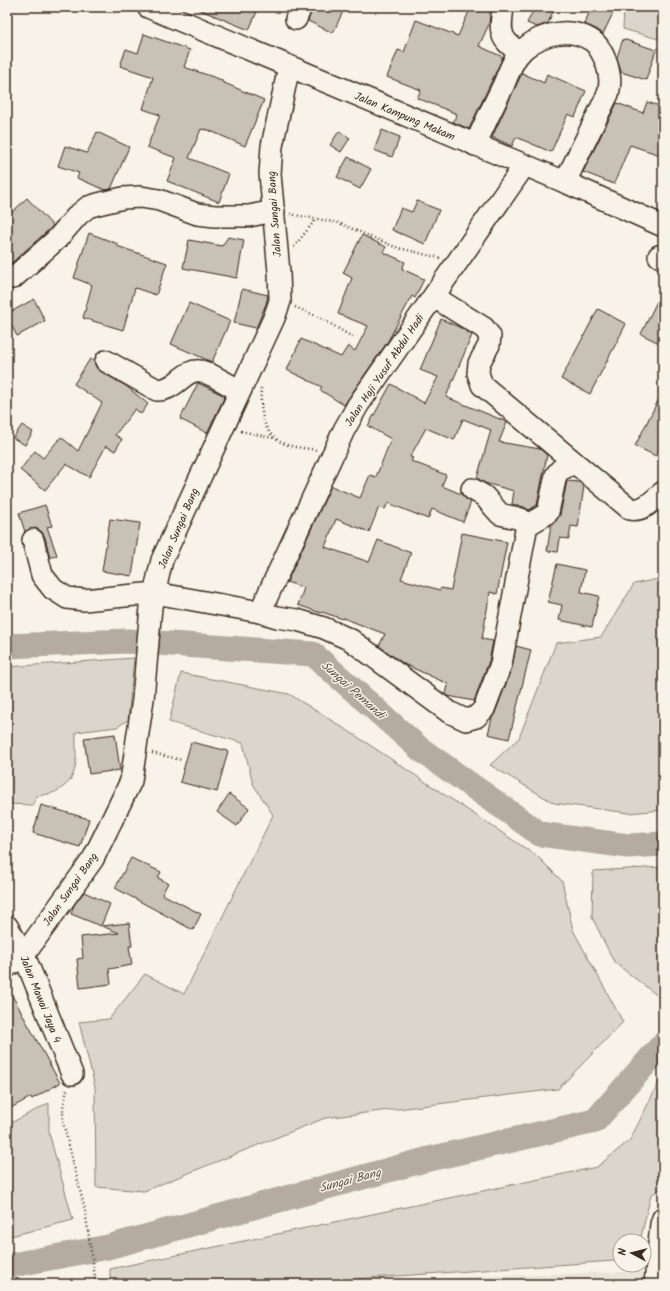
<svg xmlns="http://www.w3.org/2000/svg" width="670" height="1291" viewBox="0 0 670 1291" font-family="Kalam,sans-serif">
<rect width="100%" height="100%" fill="#f7f3e8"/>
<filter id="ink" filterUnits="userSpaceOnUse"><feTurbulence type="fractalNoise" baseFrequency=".025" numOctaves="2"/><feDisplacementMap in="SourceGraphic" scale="8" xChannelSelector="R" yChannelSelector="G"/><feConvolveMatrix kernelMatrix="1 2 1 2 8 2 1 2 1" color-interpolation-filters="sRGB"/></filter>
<g filter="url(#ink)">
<polygon fill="#e9e4d9" points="648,1271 663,1284 376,1284 464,1277"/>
<g fill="#dbd6cb" stroke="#8b8074">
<polygon points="624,7 663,7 663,42 662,40 623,29"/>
<polygon points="663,578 663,810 628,813 554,803 490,765 519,738 556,643 601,637 634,584"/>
<path d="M134,658L128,720L117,727L76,732C75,757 82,779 55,792C50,794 43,795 37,796L33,805L7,804V667Z"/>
<polygon points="181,673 289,694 350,732 537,856 562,881 573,930 623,1022 558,1089 325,1118 144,1191 96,1187 95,1087 79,1022 109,1019 145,974 184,994 273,815 253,784 243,743 169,722"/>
<polygon points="663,867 663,1000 614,962 592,917 593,871"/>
<polygon points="663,1074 663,1187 651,1195 640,1241 620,1241 620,1262 614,1261 282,1284 110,1284 110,1269 597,1167 630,1140"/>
<polygon points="49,1103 49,1133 73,1220 7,1237 7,1125"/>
</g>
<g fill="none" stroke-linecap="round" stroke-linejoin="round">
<g stroke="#b4aca0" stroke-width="25">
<polyline points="7,646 128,641 313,654 420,749 540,834 628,846 663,844"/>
<polyline points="7,1266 108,1247 425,1160 595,1121 663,1044"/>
</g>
</g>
<g fill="#c8c1b6" stroke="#3b2a1e">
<polygon points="193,7 259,7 249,30"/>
<polygon points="313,7 345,7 333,33 308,21"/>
<polygon points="471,7 491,7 489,24 479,46 503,57 469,129 453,122 457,114 417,98 421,90 387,77 398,50 404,52 416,20 458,36"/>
<polygon points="535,7 555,7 548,23 537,27 527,23"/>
<polygon points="592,7 616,7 603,34 596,29 584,24"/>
<polygon points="144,34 190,50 184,67 222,80 222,82 264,100 245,146 206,129 206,130 201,129 189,158 229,174 219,202 167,181 176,158 147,147 160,115 143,109 153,77 120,66 126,49 138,53"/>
<polygon points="623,39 656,50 646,80 621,72 617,57"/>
<polygon points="522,73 544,83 547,74 586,91 575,117 568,114 551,152 516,137 512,146 492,137"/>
<polygon points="647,102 663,107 663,156 630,145 614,184 583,172 617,103 643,113"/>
<polygon points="382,130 400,137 392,157 374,150"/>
<polygon points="339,131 350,138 341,152 330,145"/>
<polygon points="97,132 129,147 111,189 105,190 77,178 79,173 58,166 65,146 87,153"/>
<polygon points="348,157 371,169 360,189 337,177"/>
<polygon points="27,198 53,226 7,267 7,217"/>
<polygon points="417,201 439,210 425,244 392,230 401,208 412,212"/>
<polygon points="89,233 118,244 117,246 167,263 156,295 135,288 123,330 83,318 92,285 74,278"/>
<polygon points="362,235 386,247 383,252 405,262 402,269 424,279 415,298 412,296 388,341 344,405 320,390 322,387 287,370 301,339 341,357 348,346 355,351 368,326 338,314 352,278 343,273"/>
<polygon points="228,237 244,240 237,278 183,268 189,240 222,246"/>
<polygon points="242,289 268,295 266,304 256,328 234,323"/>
<polygon points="663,289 663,345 641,334"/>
<polygon points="34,299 45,321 17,336 7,317 7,314"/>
<polygon points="189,303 230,321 212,362 171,344"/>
<polygon points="598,309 626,324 590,394 561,379"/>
<polygon points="441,319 461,328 472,335 446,397 507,422 499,442 540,449 547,455 537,505 529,510 524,507 512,504 514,491 485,483 477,478 491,430 463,419 454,440 426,428 410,457 413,458 411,461 446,475 442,486 461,494 466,499 471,502 463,522 432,509 428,519 388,503 385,509 379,507 369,532 336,519 325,547 369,562 378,540 411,553 401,579 440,590 441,588 451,590 462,533 507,542 497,594 490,592 482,639 493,641 489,661 474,701 448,696 446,695 448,684 404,664 379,646 385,634 343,618 343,619 322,612 321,613 298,605 304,588 287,582 331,486 360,498 370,475 376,477 391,439 368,426 391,384 424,403 438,377 420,370"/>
<polygon points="90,359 94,361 96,367 100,371 126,386 148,404 141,414 135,409 115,435 122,439 115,451 106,446 89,477 66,464 45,490 20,470 35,451 43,458 61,437 78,451 102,403 74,384"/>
<polygon points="198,383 225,396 207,433 180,419"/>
<polygon points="663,391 663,442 656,456 635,446"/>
<polygon points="22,425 33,432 25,445 13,438"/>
<polygon points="567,481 579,482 584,486 578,527 571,526 569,539 560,538 558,552 547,551 551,525 556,521 560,515"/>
<polygon points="45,505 52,526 47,527 57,555 50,558 45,537 42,532 36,528 30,529 25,532 19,513"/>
<polygon points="110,519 140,523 132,576 102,571"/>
<polygon points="557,564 585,570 581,592 599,596 592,627 559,620 562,605 548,602"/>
<polygon points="516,646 531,650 509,739 488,734 492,718 495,713 512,668"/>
<polygon points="115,734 120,770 89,774 84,738"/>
<polygon points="191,742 228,751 217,792 180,782"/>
<polygon points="229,794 249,808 237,826 217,812"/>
<polygon points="41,805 89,819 80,847 33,833"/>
<polygon points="131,858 161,872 158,878 168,883 162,894 201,914 193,930 115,888"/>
<polygon points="84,892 110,904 101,926 71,914 74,905"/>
<polygon points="129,923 132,946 129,946 132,965 109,969 111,984 80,988 77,959 83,958 81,937 119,933 102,926"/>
<polygon points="7,986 60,1083 32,1099 31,1097 7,1110"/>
</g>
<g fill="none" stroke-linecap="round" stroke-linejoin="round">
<defs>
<g id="minor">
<polyline points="148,7 565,182 663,226"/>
<path d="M503,7C502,18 498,33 507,42C510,46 516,49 520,53"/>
<polyline points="296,19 301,7"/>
<path d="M475,145C484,125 494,104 504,84C509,72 514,56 525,48C543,33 570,27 591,40C598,44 604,56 607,65C610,76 611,83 608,94L565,182"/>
<polyline points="659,256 663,258"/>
<polyline points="13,278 57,239 78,215 88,207 98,204 123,198 141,197 159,200 197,214 215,216 249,216 274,211"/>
<path d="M434,297L484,328L490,336L489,345L479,363L478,373L482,385L630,509C643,512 654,500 663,492"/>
<path d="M106,361L157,390C176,391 184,368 201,371C210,373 231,386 240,391"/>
<polyline points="526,526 543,516 548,512 556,475 560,470 574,463"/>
<polyline points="33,540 42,575 53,589 67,598 84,600 155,593 260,612 277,617 297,620 324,628 351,640 449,712 466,720 476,717 484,709 501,664 526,530 526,526 521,519 500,514 484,496 472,489"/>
<polyline points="260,612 344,430 358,405 524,166"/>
<polyline points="7,926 24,955 72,1074"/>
<polyline points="7,967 24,955 93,859 131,781 143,699 151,607 162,560 274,318 280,301 279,272 270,174 272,146 289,67"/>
<polyline points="655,1284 661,1224 663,1218"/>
</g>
</defs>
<use href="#minor" stroke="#3b2a1e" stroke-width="24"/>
<g stroke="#3b2a1e" stroke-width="2.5" stroke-dasharray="1 3" stroke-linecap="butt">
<polyline points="290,214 339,223 395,247 440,258"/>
<polyline points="294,247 316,219"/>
<polyline points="295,307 319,317 354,338"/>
<path d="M261,388C260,409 262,436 285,444C295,448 307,448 317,450"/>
<polyline points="241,431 273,438"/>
<polyline points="152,753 182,760"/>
<polyline points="67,1090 63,1107 63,1122 85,1210 96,1284"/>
</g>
<use href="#minor" stroke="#f7f3e8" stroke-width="21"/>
</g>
</g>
<g text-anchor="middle" stroke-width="3" stroke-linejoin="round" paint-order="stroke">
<g font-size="11" fill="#3b2a1e" stroke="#f7f3e8">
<text transform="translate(405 116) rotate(23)" y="4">Jalan Kampung Makam</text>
<text transform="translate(274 214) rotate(-94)" y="4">Jalan Sungai Bang</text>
<text transform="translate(384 370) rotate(-56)" y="4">Jalan Haji Yusuf Abdul Hadi</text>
<text transform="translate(178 528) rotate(-67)" y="4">Jalan Sungai Bang</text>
<text transform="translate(70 889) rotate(-55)" y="4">Jalan Sungai Bang</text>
<text transform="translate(41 999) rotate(68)" y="4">Jalan Mawai Jaya 4</text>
</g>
<g font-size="12" font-style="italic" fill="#5f5145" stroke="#f7f3e8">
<text transform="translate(353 690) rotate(42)" y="4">Sungai Pemandi</text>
<text transform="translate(350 1180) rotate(-15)" y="4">Sungai Bang</text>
</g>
</g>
<rect width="670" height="1291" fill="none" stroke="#f7f3e8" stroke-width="24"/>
<rect x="12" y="12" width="646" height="1267" fill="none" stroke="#3b2a1e" stroke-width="1.5" filter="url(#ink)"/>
<g transform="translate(632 1253) rotate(277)"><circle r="19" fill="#f7f3e8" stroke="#aca397"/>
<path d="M0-3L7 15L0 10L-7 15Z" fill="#3b2a1e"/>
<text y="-6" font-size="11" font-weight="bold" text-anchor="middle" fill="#3b2a1e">N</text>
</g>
</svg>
